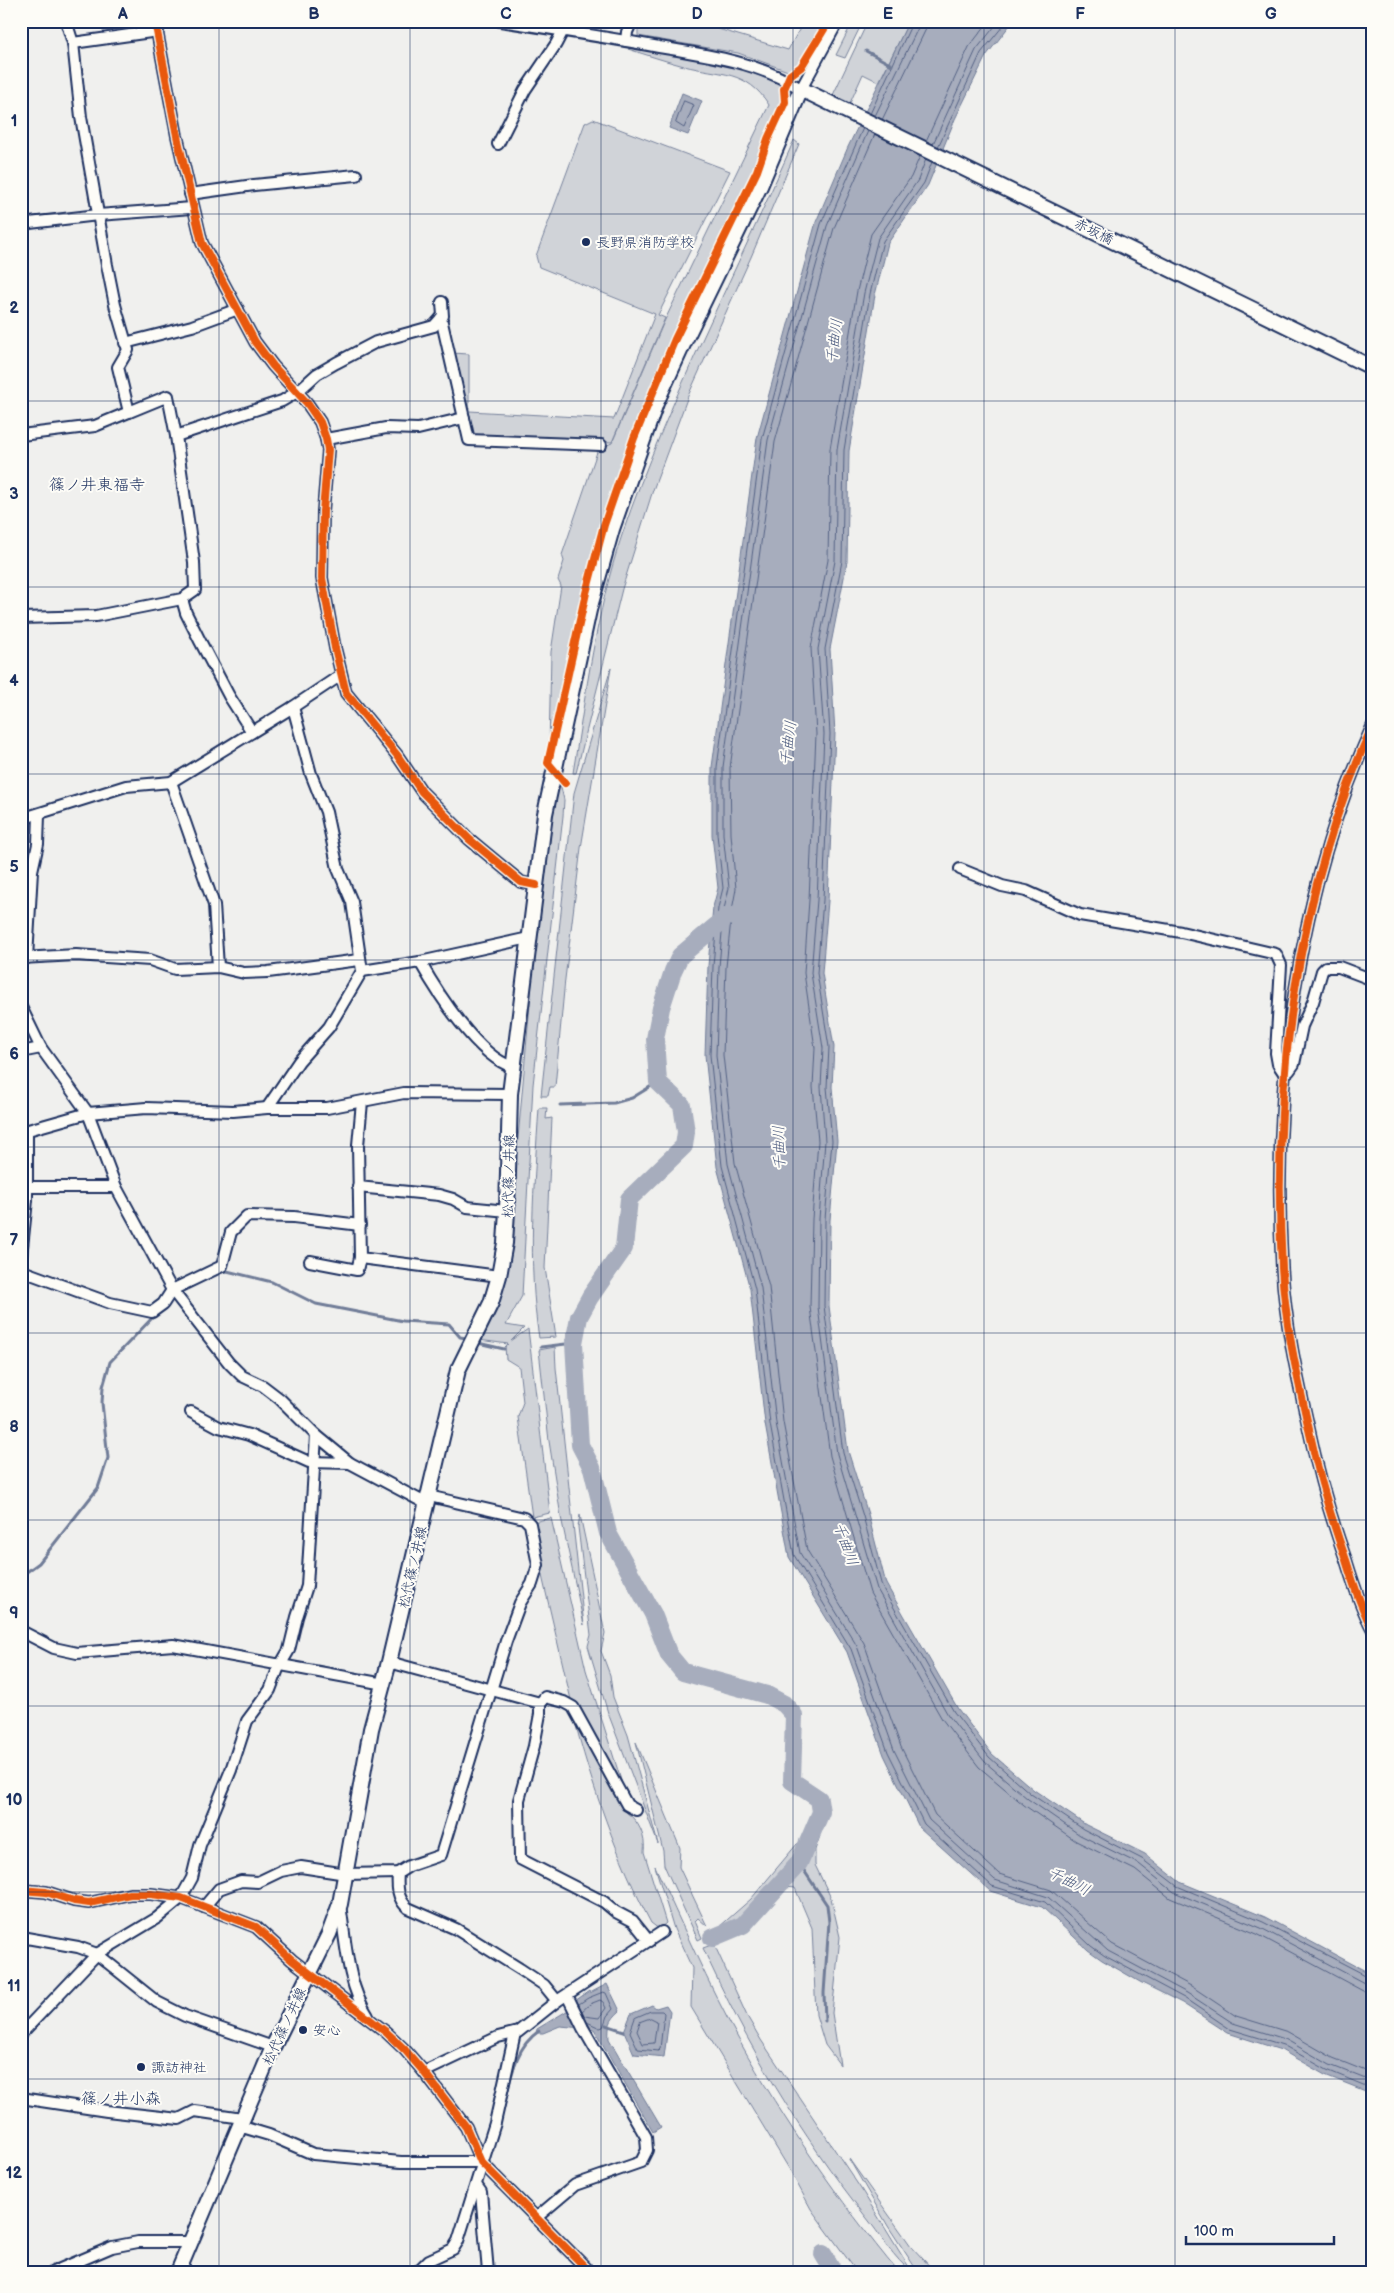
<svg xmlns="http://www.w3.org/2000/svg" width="1394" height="2293" viewBox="0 0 1394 2293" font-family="'Balsamiq Sans','Klee One',sans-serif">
<rect width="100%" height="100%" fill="#f0f0ee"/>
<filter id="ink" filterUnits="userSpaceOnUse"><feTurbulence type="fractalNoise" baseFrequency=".02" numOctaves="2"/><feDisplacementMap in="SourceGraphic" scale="10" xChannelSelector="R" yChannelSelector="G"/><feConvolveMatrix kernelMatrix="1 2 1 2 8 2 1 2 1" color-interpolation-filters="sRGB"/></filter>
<g filter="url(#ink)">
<g fill="#d0d3d8" stroke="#76819b">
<polygon points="673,21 695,22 788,50 804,21 824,21 800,64 788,71 738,53 638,36 638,25 645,24 656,28"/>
<polygon points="853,21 863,21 845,58 836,55"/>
<polygon points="868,21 909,21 879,82 863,74 850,103 833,95"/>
<path d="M630,48L717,62L746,70L779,83L783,104L766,151L744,204L673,342L649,396L609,506L595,551L549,749L551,652L561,586L558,580L564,561L562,555L598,449L612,443L663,324L769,105C747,70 720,75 684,66C665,61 647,55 628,49Z"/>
<polygon points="593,119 730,171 658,315 665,318 612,442 471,436 451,353 469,354 469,411 614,419 655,314 539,267 536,256 585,123"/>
<path d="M794,140L799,144L751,257L688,396L653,490L622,589L576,773H573C586,693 596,612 622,535C668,400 737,271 794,140Z"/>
<polygon points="611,668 581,848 565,979 555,1087 550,1087 548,1096 541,1096 574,793"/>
<polygon points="557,785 561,787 564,800 563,816 533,1085 522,1296 506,1325 524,1328 511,1341 528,1329 550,1513 532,1517 518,1417 523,1402 519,1367 506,1359 505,1347 508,1344 479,1340 505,1284 533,971"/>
<path d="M539,1108H547L546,1119L552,1118L545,1268L556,1337L539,1338C527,1263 534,1184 539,1108Z"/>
<polygon points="555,1347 556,1368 584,1625 561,1517 549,1441 539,1350"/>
<polygon points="580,1515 605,1633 601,1651 610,1675 613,1697 628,1735 658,1844 608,1713 588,1646 591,1635 578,1527"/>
<polygon points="551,1518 586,1670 627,1799 571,1700 540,1567 533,1522"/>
<path d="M573,1714L627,1813C639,1821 646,1837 644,1852L666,1923L659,1929L651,1923C618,1861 590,1782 573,1714Z"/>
<polygon points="636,1742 680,1848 679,1867 707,1926 698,1918 695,1921 702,1938 698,1940 664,1865 663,1851"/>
<path d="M820,1836L815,1850V1865L831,1898L840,1937L832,2013L840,2065L825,2045L816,2015L812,1928L795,1888C774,1883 761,1916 747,1926C737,1933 725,1938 714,1942L711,1934L751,1899L797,1844Z"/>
<path d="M655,1866C682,1924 708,1984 739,2040C784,2122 838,2199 898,2272H857L811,2209L791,2172L691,2007L692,1968L674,1929Z"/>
<path d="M714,1944L747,2016L761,2040L861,2189L912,2272C895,2260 879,2233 866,2217C800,2134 746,2044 703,1948Z"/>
<polygon points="849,2159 911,2246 935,2272 918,2272 888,2226"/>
</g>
<g fill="#a7adbd" stroke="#6f7b97">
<polygon points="909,21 1013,21 986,56 955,119 928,185 888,243 875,295 849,451 847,562 830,649 835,733 828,901 822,973 834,1047 832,1087 837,1141 830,1220 829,1306 848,1451 868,1514 886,1584 958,1709 992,1754 1034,1790 1086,1825 1145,1854 1180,1882 1265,1917 1373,1975 1373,2094 1325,2075 1281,2050 1228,2033 1182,2003 1140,1982 1102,1960 1088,1950 1042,1907 990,1891 919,1827 884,1755 847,1652 789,1557 765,1424 750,1289 717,1167 705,1055 708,966 713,907 718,888 712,835 712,767 757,438 816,222 848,147"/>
<polygon points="682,93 702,101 688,135 669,128"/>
<path d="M607,1984L620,2011C610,2020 608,2025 609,2039L661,2127L653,2132L594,2029L560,2026L543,2033H536L537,2029L570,2009L575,2001L589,1991L590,1993Z"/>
<polygon points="652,2005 656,2008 666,2005 670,2011 664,2057 634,2054 624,2031 631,2014"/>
</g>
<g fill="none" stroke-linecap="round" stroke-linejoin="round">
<g stroke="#536184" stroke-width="1">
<polygon points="684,101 694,105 684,128 676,123"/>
<polyline points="870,114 913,21"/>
<polyline points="875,116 918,28 919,21"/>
<polyline points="882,120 925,31 927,21"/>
<polyline points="863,128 821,224 762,439 717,767 717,834 723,888 718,908 713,966 710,1055 722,1166 755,1289 770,1424 794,1555 851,1649 888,1752 924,1824 992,1886 1045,1902 1091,1946 1105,1956 1184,1998 1230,2029 1283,2045 1327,2070 1373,2089"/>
<polyline points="868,131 827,226 768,440 723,767 723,834 729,888 724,909 719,967 716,1055 728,1164 761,1288 776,1423 800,1553 857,1646 894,1750 929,1820 995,1880 1048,1897 1108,1951 1187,1993 1233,2023 1285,2039 1330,2065 1373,2082"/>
<polyline points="875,134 834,228 775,442 730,768 731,834 736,889 732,910 726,967 723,1055 735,1163 769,1287 783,1422 807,1550 864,1643 901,1747 935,1815 999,1874 1051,1890 1112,1944 1191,1986 1236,2016 1288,2032 1333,2058 1373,2074"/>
<polyline points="926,141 969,47 989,21"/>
<polyline points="933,144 976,50 999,21"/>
<polyline points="938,147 981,53 1007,21"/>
<polyline points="920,156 911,177 871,234 857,291 830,449 828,560 811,648 816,734 809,900 804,973 815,1048 813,1087 818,1141 812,1219 810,1307 830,1456 870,1593 942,1719 979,1767 1024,1805 1076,1841 1135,1870 1170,1898 1257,1934 1363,1991 1373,1993"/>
<polyline points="926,159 918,180 878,238 864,293 837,450 835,561 818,649 824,734 817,900 811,973 823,1048 821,1087 825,1141 819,1219 818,1307 837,1454 877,1589 948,1715 985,1762 1028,1799 1080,1835 1139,1864 1174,1892 1261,1928 1366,1984 1373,1985"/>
<polyline points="932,162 924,183 883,241 870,294 844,450 842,561 825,649 830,734 823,900 817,973 829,1047 827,1087 832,1141 825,1219 824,1306 843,1453 863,1516 882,1587 954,1712 989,1757 1031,1794 1083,1829 1142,1859 1177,1886 1263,1922 1373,1979"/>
<polyline points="579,2004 588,1998 603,1992 606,1993 613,2009 607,2016 603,2027 600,2028 587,2022"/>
<polyline points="582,2011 590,2004 600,2000 603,2002 606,2008 599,2018 584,2016"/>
<polygon points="651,2011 662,2011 664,2013 660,2049 658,2051 638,2049 630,2032 635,2018"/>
<polygon points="651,2018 657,2021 654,2043 643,2044 637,2031 640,2022"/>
</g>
<g stroke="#6f7b97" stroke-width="3">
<polyline points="866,51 892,65"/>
<polyline points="560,1105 614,1103 632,1098 658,1082"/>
<polyline points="220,1272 227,1271 272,1282 316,1304 403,1321 449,1324 460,1337 466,1338"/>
<polyline points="478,1343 504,1349"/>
<polyline points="541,1347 574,1343"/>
<polyline points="21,1576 39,1563 98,1488 108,1458 102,1403 103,1387 110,1362 155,1315"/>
<polyline points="799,1863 827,1905 829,1922 824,1993 825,2021"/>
<polyline points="606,2025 624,2031"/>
<path d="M504,2106C511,2079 514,2048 539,2031"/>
<polyline points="250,2123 266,2129"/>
<polyline points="489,2153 493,2150 498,2129"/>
</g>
<g stroke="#a7adbd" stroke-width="18">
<polyline points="712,1938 743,1925 799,1863 821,1812 819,1799 792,1781 794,1715 784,1704 767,1695 683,1672 669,1655 653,1614 608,1533 592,1468 580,1445 574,1343 579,1317 590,1297 624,1248 629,1199 684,1146 686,1132 682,1105 658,1082 655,1039 661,1008 673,971 680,956 729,915"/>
<polyline points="823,2254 834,2272"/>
</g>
<defs>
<g id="minor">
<polyline points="66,21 73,43 81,117 107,265 115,305 128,350 118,367 129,412 168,396 176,436"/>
<polyline points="155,21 177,136 202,243 255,342 273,366 307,403 320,422 326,439 328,450 323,511 322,578 335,648 346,693 397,755 422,792 469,839 521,882 536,885"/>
<path d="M500,21C553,29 606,37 659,47C708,55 758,62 801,89L838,21"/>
<polyline points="626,41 627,32 632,21"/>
<polyline points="73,43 158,31"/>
<polyline points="498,144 525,90 556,44 568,21"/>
<polyline points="190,194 254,185 356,175"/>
<polyline points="21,224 98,215 192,208"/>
<polyline points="441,318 469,440 601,445"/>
<polyline points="125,343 192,326 238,309"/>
<polyline points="21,435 95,426 129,412"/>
<polyline points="326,439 386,428 418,429 464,418"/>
<polyline points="182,599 186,613 200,641 229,696 252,732"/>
<polyline points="21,618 96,616 182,599 195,590 194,562 176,436 282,401 297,392 317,374 336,363 376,342 434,326 443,316 442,302"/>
<path d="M1373,725C1296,895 1272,1083 1282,1268C1285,1324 1298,1380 1310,1434C1319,1477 1331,1518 1346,1560C1353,1583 1361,1608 1373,1630"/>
<polyline points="171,782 214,905 218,967"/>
<polyline points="21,819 126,786 171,782 293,707 341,675"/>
<polyline points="960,869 1002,886 1026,891 1080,915 1181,932 1276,954 1281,965 1276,1053 1278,1064 1284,1073 1289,1071 1294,1064 1302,1026 1313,1002 1322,971 1326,967 1339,967 1373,980"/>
<polyline points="21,958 76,955 150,960 175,969 218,967 244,973 268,972 359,960"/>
<polyline points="27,958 32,871 38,844 39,815"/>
<path d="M420,962C437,992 478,1057 513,1067"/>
<polyline points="362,971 420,962 529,938"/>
<polyline points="21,1007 41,1048 88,1113 116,1187 172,1290 229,1363 242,1376 263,1386 280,1399 316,1435 350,1463 427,1504"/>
<polyline points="21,1052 41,1048"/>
<polyline points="362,1102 358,1145 360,1258 499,1276"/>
<polyline points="267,1108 299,1061 329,1027 362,971 352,902 338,869 326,812 311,774 293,707"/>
<polyline points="21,1132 88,1113 146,1108 233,1111 267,1108 327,1108 404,1093 510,1094"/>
<polyline points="27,1187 116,1187"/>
<polyline points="358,1187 439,1195 453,1199 467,1207 507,1211"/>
<polyline points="21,1257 27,1200 27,1132"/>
<polyline points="310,1261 357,1270 360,1258"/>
<polyline points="21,1273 28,1273 110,1303 152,1312 163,1304 172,1290 222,1266 231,1232 247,1216 294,1217 360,1225"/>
<polyline points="191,1412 219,1427 249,1435 309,1462 350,1463"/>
<polyline points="21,1631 54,1648 77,1653 173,1645 384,1684"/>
<polyline points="389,1662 540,1703 545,1697 564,1702 573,1707 627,1805 636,1810"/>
<polyline points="540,1703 540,1714 534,1746 519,1800 520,1859 604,1902 616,1912 633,1921 649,1941"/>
<path d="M398,1873C397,1886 397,1899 408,1908L456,1929L520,1969L544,1985L557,2001"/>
<polyline points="21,1890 46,1892 74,1901 89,1903 130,1894 151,1894 181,1898 256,1927 292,1960 386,2032 405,2050 424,2072 466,2127 481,2162 590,2272"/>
<path d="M340,1905C346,1942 347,1984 368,2016"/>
<polyline points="204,1907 219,1889 241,1881 258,1882 281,1871 301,1867 346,1874 398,1873 409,1866 441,1855 506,1641 520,1603 532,1584 538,1565 530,1524 524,1518 429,1496"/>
<polyline points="21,1937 78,1947 97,1954 157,2002 185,2016 273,2047"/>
<polyline points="21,2034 97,1954 157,1918 181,1898 192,1878 200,1845 231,1770 247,1721 270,1690 278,1669 289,1650 297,1617 307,1586 316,1435"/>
<polyline points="424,2072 498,2037 518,2032 557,2001 662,1932"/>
<polyline points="21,2098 107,2111 179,2119 195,2111 242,2118"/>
<polyline points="239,2126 269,2135 313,2154 401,2162 481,2162"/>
<polyline points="476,2185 481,2192 488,2272"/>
<polyline points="536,2218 575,2185 641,2162 647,2150 646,2137 583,2028 567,1995"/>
<polyline points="53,2272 112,2247 138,2242 189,2242"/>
<polyline points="417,2272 429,2260 453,2249 458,2241 495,2123 515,2033"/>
</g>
<polyline id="major" points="178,2272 273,2047 329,1934 340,1904 371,1729 389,1662 458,1370 491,1303 499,1276 505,1243 507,1211 510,1094 545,814 589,610 612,529 656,403 685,340 760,186 801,89 1373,368"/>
</defs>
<use href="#minor" stroke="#1b2f5e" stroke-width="14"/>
<use href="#major" stroke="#1b2f5e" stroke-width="18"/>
<use href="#minor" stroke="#fdfcf7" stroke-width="10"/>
<use href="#major" stroke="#fdfcf7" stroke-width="14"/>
<defs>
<g id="cycleway">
<polyline points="155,21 177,136 202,243 255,342 273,366 307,403 320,422 326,439 328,450 323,511 322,578 335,648 346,693 397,755 422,792 469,839 521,882 536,885"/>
<path d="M1373,725C1296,895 1272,1083 1282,1268C1285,1324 1298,1380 1310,1434C1319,1477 1331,1518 1346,1560C1353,1583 1361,1608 1373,1630"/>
<polyline points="565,783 548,763 586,593 604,525 634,438 675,339 757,171 768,139 785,102 784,89 790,75 801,67 829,21"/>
<polyline points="21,1890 46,1892 74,1901 89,1903 130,1894 151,1894 181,1898 256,1927 292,1960 386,2032 405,2050 424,2072 466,2127 481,2162 590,2272"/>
</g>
</defs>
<use href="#cycleway" stroke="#fdfcf7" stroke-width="11"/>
<use href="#cycleway" stroke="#e8590c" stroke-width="8"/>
</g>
</g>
<path fill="none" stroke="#1b2f5e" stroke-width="1" stroke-opacity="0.55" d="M219,21V2272M410,21V2272M601,21V2272M793,21V2272M984,21V2272M1175,21V2272M21,214H1373M21,401H1373M21,587H1373M21,774H1373M21,960H1373M21,1147H1373M21,1333H1373M21,1520H1373M21,1706H1373M21,1892H1373M21,2079H1373"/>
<g fill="#1b2f5e" stroke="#fdfcf7" stroke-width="2">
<circle cx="586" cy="242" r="5"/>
<circle cx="303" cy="2030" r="5"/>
<circle cx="141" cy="2067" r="5"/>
</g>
<g text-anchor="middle" stroke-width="4" stroke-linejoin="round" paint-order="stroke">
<g font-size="14" fill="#1b2f5e" stroke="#fdfcf7">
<text transform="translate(1094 231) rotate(26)" y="5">赤坂橋</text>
<text transform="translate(508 1176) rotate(-89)" y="5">松代篠ノ井線</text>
<text transform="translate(412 1567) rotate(-77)" y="5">松代篠ノ井線</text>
<text transform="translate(284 2026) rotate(-65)" y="5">松代篠ノ井線</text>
</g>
<g font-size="14" fill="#1b2f5e" stroke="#fdfcf7" text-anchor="start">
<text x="596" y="247">長野県消防学校</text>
<text x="313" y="2035">安心</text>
<text x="151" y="2072">諏訪神社</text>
</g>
<g font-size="15" font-style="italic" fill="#4c5b7f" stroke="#fdfcf7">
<text transform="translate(834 341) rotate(-83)" y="5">千曲川</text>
<text transform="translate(788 743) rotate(-83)" y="5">千曲川</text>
<text transform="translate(779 1148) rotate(-92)" y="5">千曲川</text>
<text transform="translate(846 1544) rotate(70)" y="5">千曲川</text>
<text transform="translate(1069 1881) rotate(27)" y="5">千曲川</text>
</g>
<g font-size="16" fill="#1b2f5e" stroke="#fdfcf7">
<text x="97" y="490">篠ノ井東福寺</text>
<text x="121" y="2104">篠ノ井小森</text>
</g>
</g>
<rect width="1394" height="2293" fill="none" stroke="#fdfcf7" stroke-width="55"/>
<path d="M1186 2236v8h148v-8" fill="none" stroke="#1b2f5e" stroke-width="2.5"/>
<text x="1194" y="2236" font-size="15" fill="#1b2f5e" stroke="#fdfcf7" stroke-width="4" paint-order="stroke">100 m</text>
<rect x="28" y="28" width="1338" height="2238" fill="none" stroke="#1b2f5e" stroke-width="2"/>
<g font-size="16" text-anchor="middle" font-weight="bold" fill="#1b2f5e">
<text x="123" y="19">A</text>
<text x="314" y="19">B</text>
<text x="506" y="19">C</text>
<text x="697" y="19">D</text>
<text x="888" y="19">E</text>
<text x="1080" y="19">F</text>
<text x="1271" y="19">G</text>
<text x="14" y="126">1</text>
<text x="14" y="313">2</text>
<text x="14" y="499">3</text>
<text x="14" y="686">4</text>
<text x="14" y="872">5</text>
<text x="14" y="1059">6</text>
<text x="14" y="1245">7</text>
<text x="14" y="1432">8</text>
<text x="14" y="1618">9</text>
<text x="14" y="1805">10</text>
<text x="14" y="1991">11</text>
<text x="14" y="2178">12</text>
</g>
</svg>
